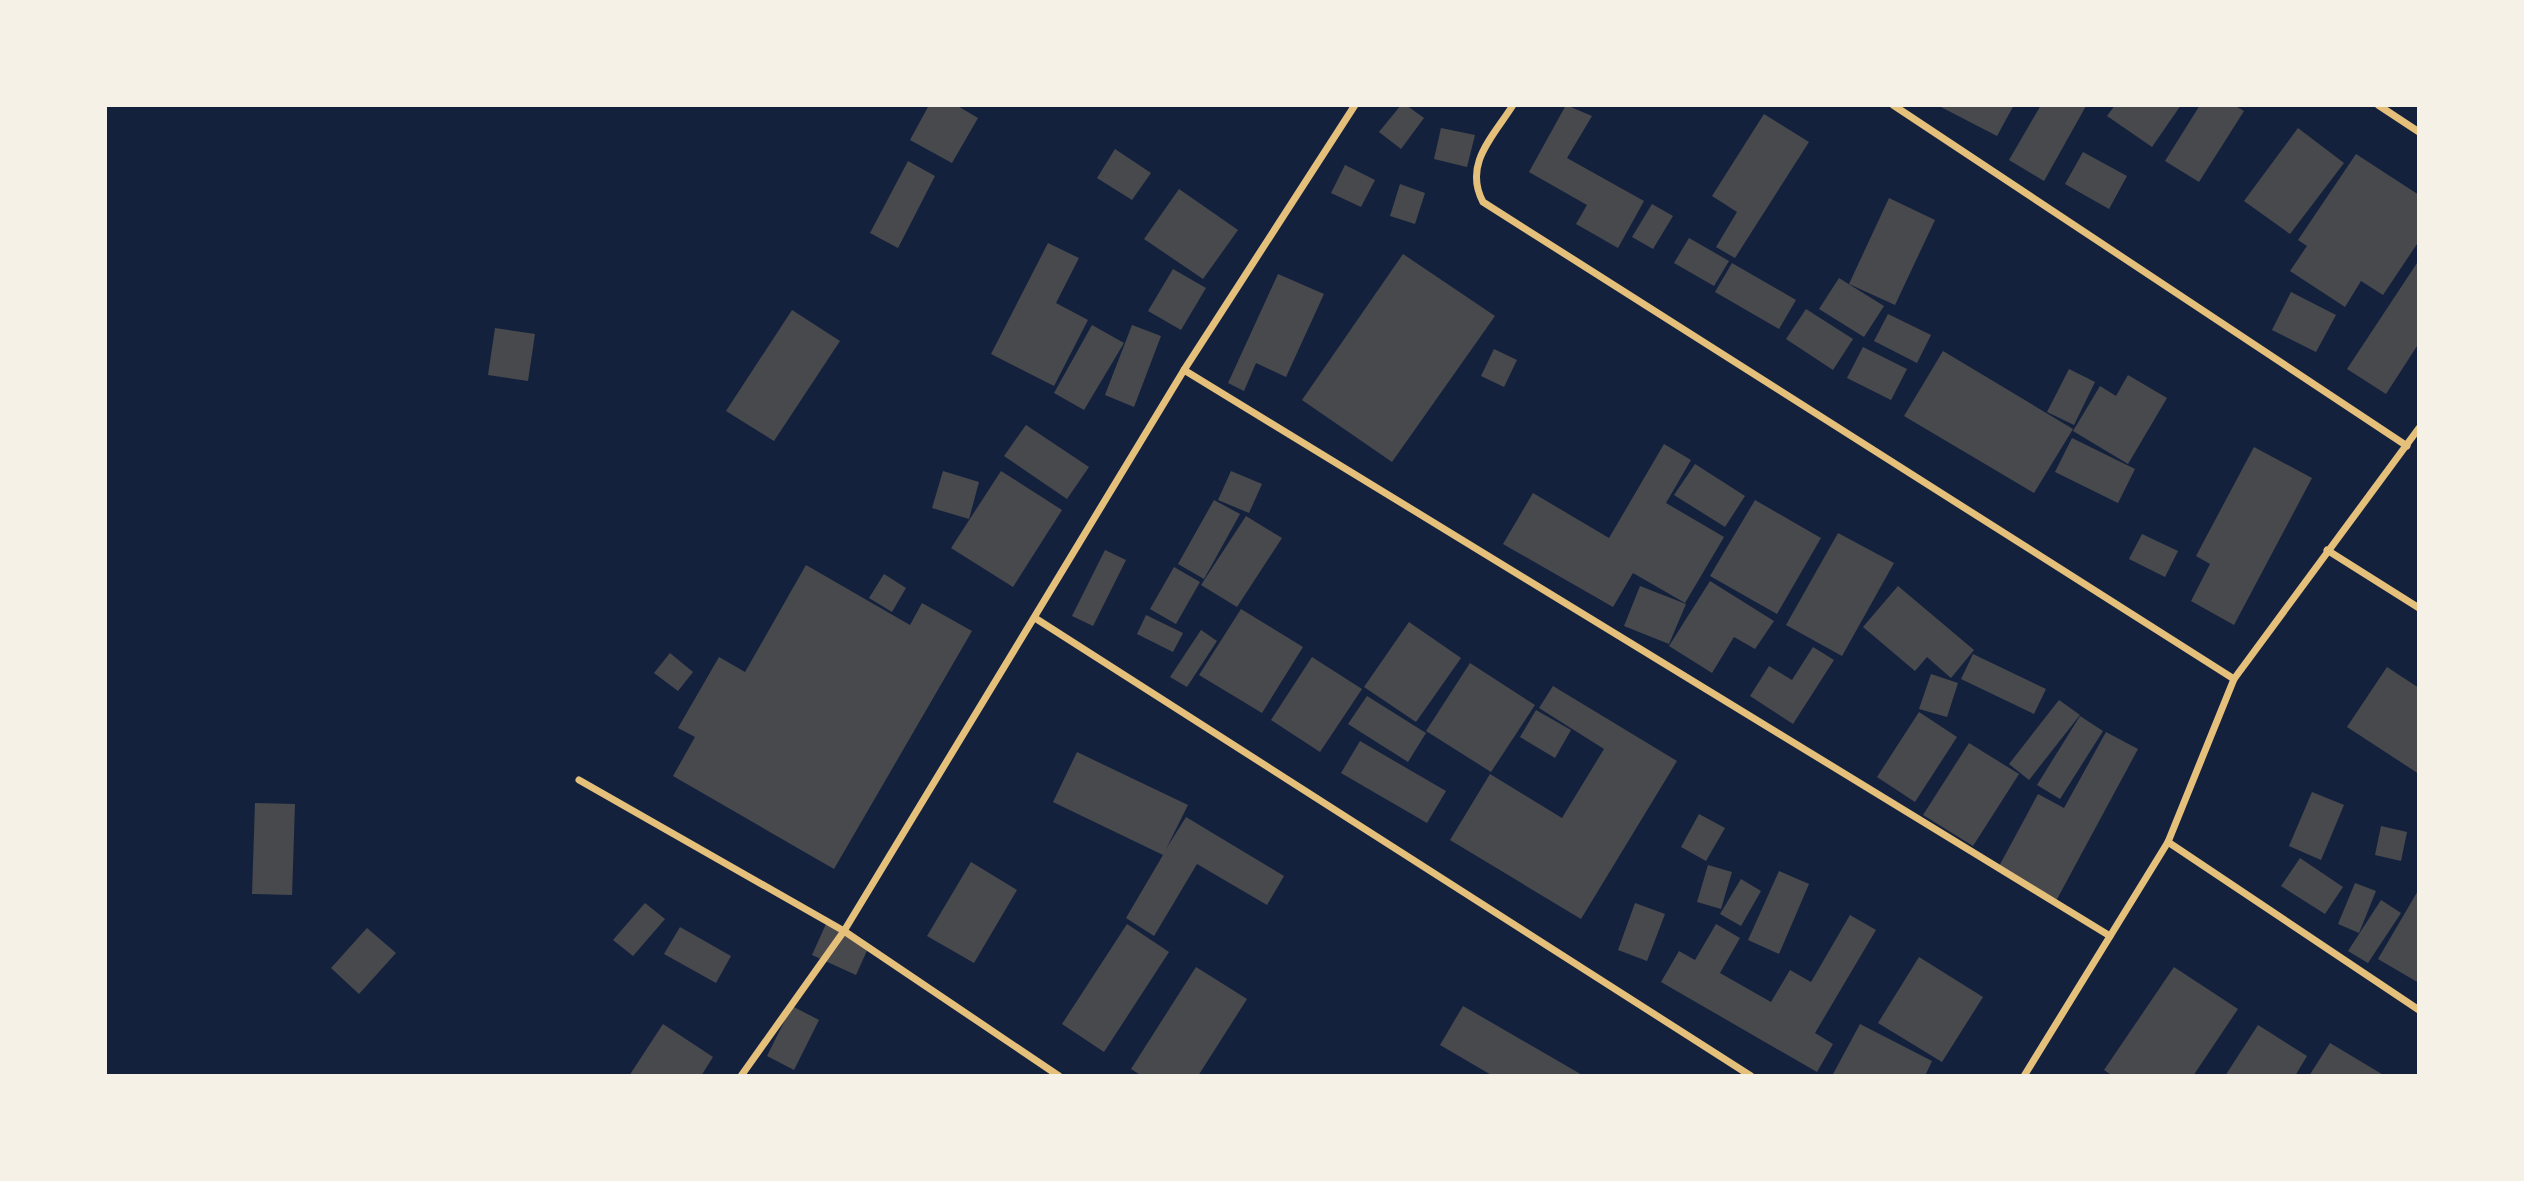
<svg xmlns="http://www.w3.org/2000/svg" width="2524" height="1181" viewBox="0 0 2524 1181" font-family="Inter,sans-serif">
<rect width="100%" height="100%" fill="#14213d"/>
<g fill="#48494c">
<polygon points="929,105 956,105 978,118 952,163 910,140"/>
<polygon points="1401,105 1406,105 1424,118 1401,149 1379,132"/>
<polygon points="1566,105 1592,116 1567,158 1644,201 1618,248 1576,224 1587,205 1529,172"/>
<polygon points="1937,105 2014,105 1997,136"/>
<polygon points="2041,105 2086,106 2044,181 2009,160"/>
<polygon points="2115,105 2181,105 2152,147 2107,116"/>
<polygon points="2200,105 2234,105 2244,111 2199,182 2165,161"/>
<polygon points="1764,114 1809,142 1735,258 1716,247 1737,212 1712,196"/>
<polygon points="1441,128 1475,135 1467,167 1434,159"/>
<polygon points="2298,128 2344,163 2290,234 2244,201"/>
<polygon points="1115,149 1151,173 1132,200 1097,178"/>
<polygon points="2083,152 2127,176 2109,209 2065,184"/>
<polygon points="2356,154 2419,195 2419,241 2383,295 2361,281 2345,307 2290,271 2307,246 2298,240"/>
<polygon points="908,161 935,176 898,248 870,233"/>
<polygon points="1345,165 1375,180 1361,207 1331,193"/>
<polygon points="1400,184 1425,193 1415,224 1390,216"/>
<polygon points="1179,189 1238,230 1203,279 1144,239"/>
<polygon points="1889,198 1935,220 1895,305 1849,284"/>
<polygon points="1652,204 1673,216 1653,249 1632,237"/>
<polygon points="1689,238 1729,261 1714,286 1674,263"/>
<polygon points="1048,243 1079,258 1056,303 1088,320 1054,386 991,354"/>
<polygon points="1403,254 1495,316 1392,462 1302,400"/>
<polygon points="2419,260 2419,343 2386,394 2347,369"/>
<polygon points="1732,263 1796,300 1779,329 1715,292"/>
<polygon points="1173,269 1206,288 1181,330 1148,311"/>
<polygon points="1278,274 1324,294 1286,377 1256,363 1244,391 1228,383"/>
<polygon points="1839,278 1884,306 1864,337 1819,309"/>
<polygon points="2291,292 2336,315 2316,352 2272,330"/>
<polygon points="1806,309 1853,339 1833,370 1786,339"/>
<polygon points="792,310 840,341 774,441 726,411"/>
<polygon points="1888,314 1931,335 1917,363 1874,341"/>
<polygon points="1092,325 1124,343 1084,410 1054,393"/>
<polygon points="1132,325 1161,336 1134,407 1105,395"/>
<polygon points="495,328 535,334 528,381 488,375"/>
<polygon points="1863,347 1907,369 1891,400 1847,378"/>
<polygon points="1494,349 1517,360 1504,387 1481,376"/>
<polygon points="1943,351 2073,429 2034,493 1904,416"/>
<polygon points="2069,369 2095,382 2074,425 2047,412"/>
<polygon points="2128,375 2167,398 2128,464 2073,431 2100,386 2116,396"/>
<polygon points="1026,425 1089,467 1067,499 1004,456"/>
<polygon points="2072,438 2135,469 2118,503 2055,472"/>
<polygon points="1664,444 1691,460 1666,503 1724,537 1685,603 1633,573 1613,607 1503,544 1533,493 1609,538"/>
<polygon points="2254,447 2312,478 2234,625 2191,601 2210,564 2196,556"/>
<polygon points="1695,464 1745,496 1725,527 1674,495"/>
<polygon points="943,471 979,482 969,519 932,508"/>
<polygon points="1001,471 1062,510 1013,587 951,548"/>
<polygon points="1231,471 1262,484 1249,513 1218,500"/>
<polygon points="1214,500 1240,514 1204,579 1178,564"/>
<polygon points="1755,500 1821,538 1777,614 1710,576"/>
<polygon points="1246,516 1282,538 1237,607 1201,585"/>
<polygon points="1838,533 1894,563 1842,656 1786,625"/>
<polygon points="2142,534 2178,551 2165,577 2129,559"/>
<polygon points="1105,550 1126,560 1093,626 1072,616"/>
<polygon points="806,565 910,625 922,603 972,631 834,869 673,776 695,737 678,728 719,657 745,672"/>
<polygon points="1174,567 1200,582 1176,624 1150,609"/>
<polygon points="884,574 906,588 892,612 869,598"/>
<polygon points="1710,581 1774,621 1755,649 1734,637 1712,673 1669,646"/>
<polygon points="1640,586 1686,604 1669,644 1624,626"/>
<polygon points="1898,586 1974,650 1951,678 1927,657 1915,671 1863,627"/>
<polygon points="1241,609 1303,647 1262,713 1199,675"/>
<polygon points="1146,615 1183,633 1173,652 1137,634"/>
<polygon points="1409,622 1461,658 1416,722 1364,687"/>
<polygon points="1201,630 1217,641 1187,687 1170,677"/>
<polygon points="1813,647 1834,660 1793,724 1750,696 1769,666 1792,680"/>
<polygon points="670,653 693,672 678,691 654,673"/>
<polygon points="1973,654 2046,689 2034,714 1961,679"/>
<polygon points="1312,657 1362,689 1320,752 1271,720"/>
<polygon points="1470,663 1535,705 1491,772 1426,731"/>
<polygon points="2387,667 2419,688 2419,774 2347,727"/>
<polygon points="1931,674 1958,683 1947,717 1919,709"/>
<polygon points="1553,686 1677,761 1581,919 1450,840 1490,774 1562,818 1604,749 1539,708"/>
<polygon points="1367,696 1426,733 1408,762 1348,724"/>
<polygon points="2059,700 2080,715 2029,780 2009,764"/>
<polygon points="1536,710 1571,730 1555,758 1520,737"/>
<polygon points="1919,712 1957,737 1915,802 1877,777"/>
<polygon points="2080,716 2103,731 2060,799 2037,785"/>
<polygon points="2106,732 2138,749 2056,901 1997,870 2038,794 2064,808"/>
<polygon points="1360,741 1446,791 1427,823 1341,773"/>
<polygon points="1969,743 2019,774 1973,846 1923,815"/>
<polygon points="1077,752 1188,805 1166,849 1186,817 1284,876 1267,905 1197,864 1154,936 1126,918 1163,855 1053,802"/>
<polygon points="2312,792 2344,805 2321,860 2289,846"/>
<polygon points="255,803 295,804 292,895 252,894"/>
<polygon points="1699,814 1725,828 1706,861 1681,847"/>
<polygon points="2381,826 2407,832 2401,861 2375,855"/>
<polygon points="2300,858 2343,887 2325,914 2281,886"/>
<polygon points="971,862 1017,890 974,963 927,936"/>
<polygon points="1708,865 1732,872 1721,909 1697,902"/>
<polygon points="1779,871 1809,884 1779,954 1748,940"/>
<polygon points="1741,879 1761,891 1741,926 1720,914"/>
<polygon points="2355,883 2376,891 2359,933 2338,924"/>
<polygon points="2419,889 2419,983 2378,959"/>
<polygon points="2381,900 2401,913 2368,963 2348,951"/>
<polygon points="645,903 665,919 633,956 613,940"/>
<polygon points="1635,903 1665,914 1647,961 1618,950"/>
<polygon points="1850,915 1876,930 1815,1033 1833,1044 1817,1072 1661,982 1679,951 1695,960 1716,924 1740,938 1720,973 1771,1002 1790,970 1811,982"/>
<polygon points="826,924 870,944 856,975 812,955"/>
<polygon points="1127,924 1169,952 1104,1052 1062,1024"/>
<polygon points="680,927 731,956 716,983 664,954"/>
<polygon points="367,928 396,953 359,994 331,968"/>
<polygon points="1919,957 1983,997 1942,1062 1878,1023"/>
<polygon points="1196,967 1247,999 1198,1076 1142,1076 1131,1069"/>
<polygon points="2174,967 2238,1009 2193,1076 2113,1076 2104,1070"/>
<polygon points="792,1006 819,1020 794,1070 767,1056"/>
<polygon points="1463,1006 1584,1076 1493,1076 1440,1045"/>
<polygon points="663,1024 713,1057 701,1076 629,1076"/>
<polygon points="1860,1024 1932,1061 1925,1076 1832,1076"/>
<polygon points="2258,1025 2307,1056 2295,1076 2225,1076"/>
<polygon points="2330,1043 2385,1076 2309,1076"/>
</g>
<g fill="none" stroke-linecap="round" stroke-linejoin="round">
<g stroke="#e5c07b" stroke-width="7">
<path d="M1513,105C1493,137 1463,164 1483,202L2234,679"/>
<polyline points="1893,105 2407,446"/>
<polyline points="2378,105 2419,132"/>
<polyline points="1184,370 2110,936"/>
<polyline points="2327,550 2419,608"/>
<polyline points="1035,618 1751,1076"/>
<polyline points="579,780 844,931 1059,1076"/>
<polyline points="2168,842 2419,1010"/>
<polyline points="741,1076 844,931 1184,370 1355,105"/>
<polyline points="2024,1076 2168,842 2234,679 2419,428"/>
</g>
</g>
<rect width="2524" height="1181" fill="none" stroke="#f6f1e7" stroke-width="214"/>
</svg>
